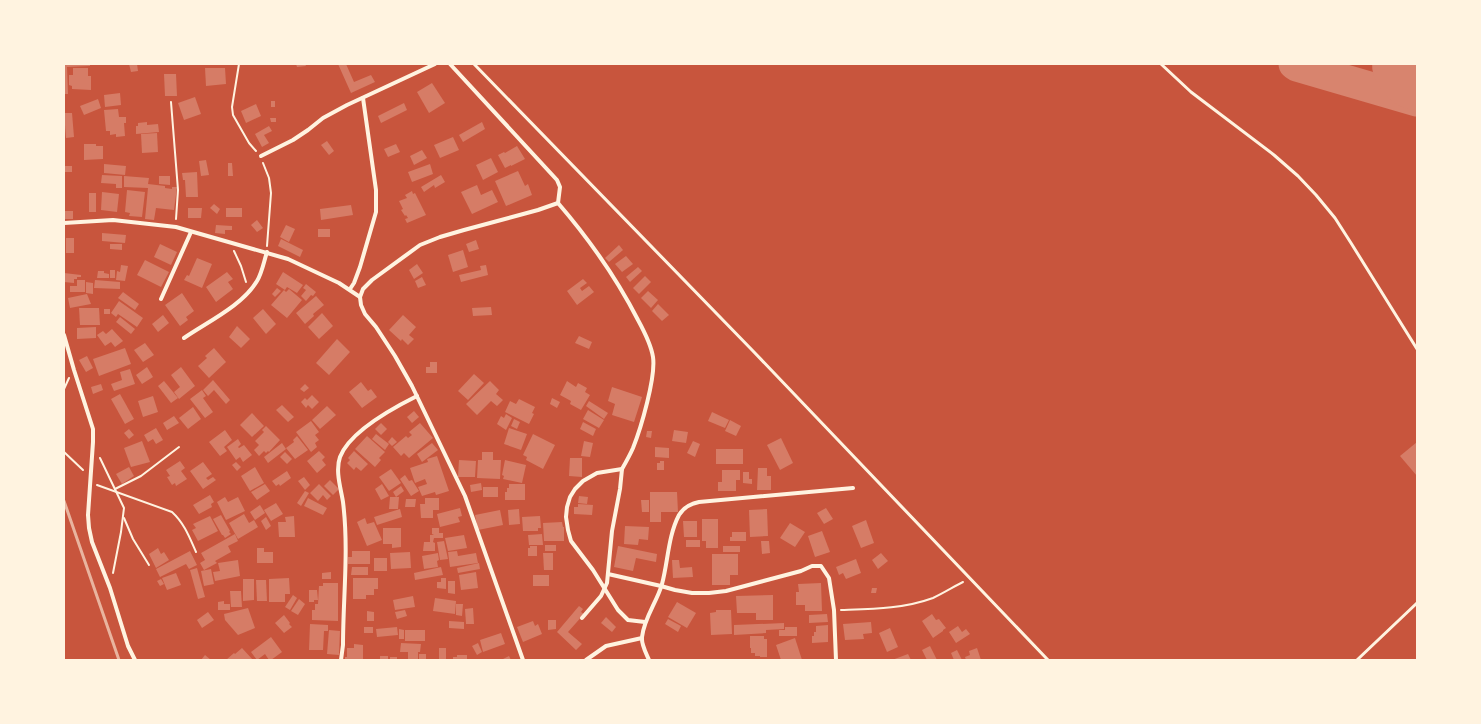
<svg xmlns="http://www.w3.org/2000/svg" width="1481" height="724" viewBox="0 0 1481 724" font-family="Helvetica,sans-serif">
<rect width="100%" height="100%" fill="#c8553d"/>
<g fill="none" stroke-linecap="round" stroke-linejoin="round">
<polyline stroke="#d8846e" stroke-width="31" points="1294,64 1297,66 1417,101"/>
<polyline stroke="#d8846e" stroke-width="78" points="1411,64 1417,71"/>
</g>
<g fill="#d67c66">
<polygon points="64,64 90,64 90,66 67,67 68,94 64,94"/>
<polygon points="129,64 137,64 138,71 131,72"/>
<polygon points="296,64 305,64 306,66 297,67"/>
<polygon points="338,64 346,64 354,82 371,75 375,82 351,93"/>
<polygon points="73,68 88,68 88,76 91,76 91,90 72,89 72,86 69,85 69,75 73,75"/>
<polygon points="205,68 225,68 226,84 206,86"/>
<polygon points="164,74 176,74 177,96 165,96"/>
<polygon points="432,83 445,103 429,113 417,92"/>
<polygon points="120,93 121,105 105,107 104,95"/>
<polygon points="195,97 201,114 184,120 178,103"/>
<polygon points="98,99 101,108 84,115 80,106"/>
<rect x="271" y="101" width="4" height="6"/>
<polygon points="404,103 407,110 381,123 378,116"/>
<polygon points="256,104 261,116 246,123 241,111"/>
<polygon points="118,109 119,117 126,117 126,123 124,123 125,136 116,137 116,134 110,135 110,131 106,131 104,110"/>
<polygon points="64,113 72,113 74,137 66,138"/>
<polygon points="270,118 276,118 276,122 271,122"/>
<polygon points="147,122 147,125 158,124 159,132 136,134 136,126 138,126 138,123"/>
<polygon points="482,122 485,129 463,142 459,135"/>
<polygon points="269,126 272,131 264,135 269,143 262,147 255,134"/>
<polygon points="157,133 158,152 142,153 141,134"/>
<polygon points="453,137 459,150 440,158 434,145"/>
<polygon points="327,141 334,151 329,155 321,145"/>
<polygon points="84,144 96,144 96,146 103,146 103,159 84,160"/>
<polygon points="396,144 400,152 388,157 384,149"/>
<polygon points="517,146 525,159 511,166 511,165 505,168 498,155 504,152 505,153"/>
<polygon points="422,150 427,158 414,165 410,156"/>
<polygon points="491,158 498,172 483,180 476,165"/>
<polygon points="206,160 209,175 201,176 199,161"/>
<polygon points="228,163 232,163 233,176 228,176"/>
<polygon points="104,164 126,166 125,175 104,173"/>
<polygon points="430,164 433,174 412,182 408,172"/>
<rect x="64" y="166" width="8" height="6"/>
<polygon points="518,171 525,186 528,184 532,195 506,206 495,181"/>
<polygon points="197,172 198,197 186,197 185,180 183,180 182,173"/>
<polygon points="102,175 122,176 122,188 116,188 116,184 101,183"/>
<polygon points="441,175 445,182 435,188 434,185 424,192 421,187"/>
<polygon points="124,176 149,178 148,184 165,186 165,188 172,189 172,187 177,187 174,210 156,208 154,220 145,219 148,188 124,187"/>
<polygon points="159,176 170,176 170,185 159,184"/>
<polygon points="477,185 481,195 492,190 498,202 472,214 461,192"/>
<polygon points="127,190 145,192 142,217 129,216 130,213 125,212"/>
<polygon points="412,191 413,194 415,193 426,215 407,223 405,219 408,218 406,215 405,216 401,210 403,209 399,201 407,198 405,195"/>
<polygon points="102,192 119,194 117,212 101,210"/>
<rect x="89" y="193" width="7" height="19"/>
<polygon points="214,204 220,209 217,214 210,208"/>
<polygon points="351,205 353,215 321,220 320,209"/>
<polygon points="188,208 202,208 201,218 188,218"/>
<rect x="226" y="208" width="16" height="9"/>
<rect x="64" y="211" width="9" height="8"/>
<polygon points="257,220 263,228 257,232 251,225"/>
<polygon points="216,225 232,226 232,230 225,230 225,234 215,233"/>
<polygon points="286,225 295,229 289,242 280,237"/>
<rect x="318" y="229" width="12" height="8"/>
<polygon points="102,233 126,235 125,243 102,241"/>
<rect x="66" y="238" width="8" height="15"/>
<polygon points="281,239 303,250 300,257 278,246"/>
<polygon points="476,240 479,249 469,252 466,244"/>
<polygon points="110,244 122,244 122,250 110,249"/>
<polygon points="160,244 177,252 171,265 154,257"/>
<polygon points="619,245 623,250 609,262 605,258"/>
<polygon points="463,250 468,267 453,272 448,255"/>
<polygon points="626,256 633,264 622,272 615,264"/>
<polygon points="197,258 212,264 202,288 184,280 187,275 189,276"/>
<polygon points="145,260 169,272 161,287 137,275"/>
<polygon points="417,264 423,273 414,279 409,270"/>
<polygon points="121,265 128,266 125,281 116,280 117,271 120,272"/>
<polygon points="486,265 488,275 461,282 459,275 481,270 480,266"/>
<polygon points="638,267 642,271 630,282 626,277"/>
<rect x="110" y="270" width="5" height="8"/>
<polygon points="98,271 104,271 104,273 109,274 109,278 97,278"/>
<polygon points="227,272 233,279 228,282 233,289 216,302 206,287"/>
<polygon points="283,272 303,285 297,293 287,287 285,290 276,284"/>
<polygon points="64,273 81,275 81,277 77,277 77,279 74,279 74,283 64,282"/>
<polygon points="645,276 651,282 639,294 633,288"/>
<polygon points="422,277 426,285 418,288 415,281"/>
<polygon points="583,279 587,283 580,288 582,291 589,286 594,292 577,305 567,291"/>
<polygon points="77,280 85,280 85,292 70,292 70,286 77,286"/>
<polygon points="95,280 120,282 120,289 94,288"/>
<polygon points="86,282 93,283 93,294 86,293"/>
<polygon points="306,284 316,292 313,296 311,295 306,301 301,296 306,290 303,288"/>
<polygon points="277,288 281,291 275,297 272,294"/>
<polygon points="289,289 302,300 287,318 271,305 284,290 286,292"/>
<polygon points="648,291 658,300 651,308 641,298"/>
<polygon points="123,292 139,304 135,310 118,298"/>
<polygon points="182,293 194,311 186,317 188,320 180,326 165,305"/>
<polygon points="87,294 91,304 70,308 68,298"/>
<polygon points="316,296 324,305 313,314 314,316 305,324 296,313"/>
<polygon points="119,301 143,318 137,327 118,314 116,317 111,313"/>
<polygon points="658,304 669,315 662,321 652,311"/>
<polygon points="491,307 492,315 473,316 472,308"/>
<polygon points="79,308 99,308 100,325 80,325"/>
<rect x="104" y="309" width="6" height="5"/>
<polygon points="263,309 276,324 266,334 253,318"/>
<polygon points="322,313 333,326 319,339 308,327"/>
<polygon points="163,315 169,323 158,332 152,324"/>
<polygon points="403,315 416,327 409,335 414,339 408,345 402,339 401,341 389,330"/>
<polygon points="120,317 135,329 131,334 116,322"/>
<polygon points="237,326 250,339 241,348 229,337"/>
<polygon points="96,327 96,338 77,339 77,328"/>
<polygon points="112,329 123,341 115,347 111,342 105,346 97,335 103,331 106,334"/>
<polygon points="579,336 592,342 589,349 575,343"/>
<polygon points="337,339 350,352 329,375 316,363"/>
<polygon points="145,343 154,355 143,362 134,350"/>
<polygon points="125,348 131,364 99,376 93,359"/>
<polygon points="214,348 226,362 209,378 198,366 207,358 205,356"/>
<polygon points="87,356 93,368 86,372 79,360"/>
<polygon points="430,362 437,362 437,373 426,373 426,367 430,367"/>
<polygon points="147,367 153,377 142,384 136,375"/>
<polygon points="181,367 195,386 179,399 174,392 180,387 171,375"/>
<polygon points="130,369 135,384 114,391 111,384 122,380 120,372"/>
<polygon points="474,374 484,383 468,400 458,391"/>
<polygon points="213,380 230,400 226,404 214,390 208,396 203,390"/>
<polygon points="164,381 178,398 171,403 158,386"/>
<polygon points="490,381 499,390 496,394 503,400 497,406 491,401 477,415 466,404"/>
<polygon points="567,381 576,387 578,383 587,388 585,392 590,395 581,410 570,404 571,401 560,395"/>
<polygon points="361,382 368,391 371,389 377,397 362,408 349,392"/>
<polygon points="101,384 103,390 93,394 91,387"/>
<polygon points="305,384 309,388 304,392 300,389"/>
<polygon points="612,387 642,397 634,422 612,415 615,404 608,401"/>
<polygon points="202,390 206,396 203,398 213,412 205,418 190,399"/>
<polygon points="120,394 134,419 125,424 111,399"/>
<polygon points="312,395 319,402 312,409 308,405 306,408 301,402 305,398 307,400"/>
<polygon points="153,396 158,412 143,417 138,401"/>
<polygon points="552,398 560,402 557,408 550,404"/>
<polygon points="519,399 535,407 532,413 534,414 529,424 505,412 510,401 516,404"/>
<polygon points="589,401 608,413 604,419 586,406"/>
<polygon points="282,405 294,417 288,422 276,410"/>
<polygon points="327,406 336,415 320,429 312,420"/>
<polygon points="193,407 201,419 188,429 179,418"/>
<polygon points="588,410 604,420 599,428 583,419"/>
<polygon points="414,411 419,417 412,423 407,417"/>
<polygon points="712,412 729,420 725,428 708,421"/>
<polygon points="252,413 264,426 252,437 240,425"/>
<polygon points="506,414 512,418 506,430 497,424 501,416 504,418"/>
<polygon points="174,416 179,423 167,430 163,423"/>
<polygon points="514,419 520,422 517,429 511,426"/>
<polygon points="730,420 741,426 736,436 725,431"/>
<polygon points="311,421 319,432 315,435 319,440 315,443 317,447 311,452 296,432"/>
<polygon points="583,422 596,429 593,436 580,429"/>
<polygon points="381,423 387,429 381,435 375,429"/>
<polygon points="420,423 433,438 409,458 404,453 401,456 393,447 406,436 408,438 412,435 409,432"/>
<polygon points="266,426 280,440 269,452 268,451 266,453 264,451 259,456 254,450 259,445 255,441 264,432 262,430"/>
<polygon points="156,428 163,440 156,444 153,439 148,442 144,435"/>
<polygon points="509,428 527,434 521,450 504,444"/>
<polygon points="129,429 134,435 129,439 124,433"/>
<polygon points="225,430 232,440 224,447 227,451 220,456 209,442"/>
<polygon points="674,430 688,432 686,443 672,441"/>
<polygon points="647,431 652,431 651,438 646,437"/>
<polygon points="376,434 389,444 385,450 372,439"/>
<polygon points="533,434 555,445 543,469 526,460 527,457 523,455"/>
<polygon points="297,436 308,450 295,459 286,448 294,442 293,440"/>
<polygon points="367,436 385,452 379,458 381,460 375,467 355,449"/>
<polygon points="392,437 397,442 392,446 388,442"/>
<polygon points="781,438 793,463 780,470 767,445"/>
<polygon points="238,439 241,444 238,447 239,448 244,445 252,455 243,462 240,457 236,460 227,447"/>
<polygon points="142,441 150,462 131,467 124,448"/>
<polygon points="584,441 593,443 590,457 581,456"/>
<polygon points="693,441 700,444 695,457 687,453"/>
<polygon points="1417,442 1417,476 1400,456"/>
<polygon points="282,443 286,449 268,463 264,457"/>
<polygon points="432,443 438,450 422,462 417,454"/>
<polygon points="655,447 669,448 669,458 655,457"/>
<rect x="716" y="449" width="27" height="15"/>
<polygon points="319,451 325,457 322,460 326,465 317,473 307,461"/>
<polygon points="354,451 368,464 361,471 356,467 354,470 347,463 350,460 348,458"/>
<polygon points="285,452 292,459 287,464 280,457"/>
<polygon points="482,452 493,452 493,460 501,460 500,479 477,478 478,460 482,460"/>
<polygon points="437,456 449,491 436,495 435,492 422,496 418,487 427,484 425,479 415,483 410,468 428,462 427,459"/>
<polygon points="570,458 582,458 582,477 569,476"/>
<polygon points="459,460 476,461 475,477 458,477"/>
<polygon points="505,460 526,465 522,483 503,479 504,476 502,475"/>
<polygon points="180,461 185,468 181,471 187,479 176,486 175,483 172,485 167,477 170,476 166,470"/>
<polygon points="660,461 664,461 664,470 657,470 657,463 660,463"/>
<polygon points="203,462 212,474 206,478 208,480 213,477 216,480 203,489 190,471"/>
<polygon points="236,462 241,467 237,471 232,465"/>
<polygon points="129,467 134,476 122,484 116,474"/>
<polygon points="255,467 264,483 250,491 241,476"/>
<polygon points="758,468 767,468 767,476 771,476 771,490 757,490"/>
<polygon points="391,469 401,483 389,491 379,477"/>
<polygon points="722,470 740,470 740,480 736,480 736,491 718,491 718,482 722,482"/>
<polygon points="287,471 291,478 280,486 279,484 276,486 272,481"/>
<polygon points="743,472 749,472 749,479 752,479 752,484 743,483"/>
<polygon points="405,475 409,481 412,480 419,491 411,496 400,479"/>
<polygon points="304,477 310,485 305,490 298,481"/>
<polygon points="330,480 339,489 333,495 324,486"/>
<polygon points="481,483 482,490 471,492 470,485"/>
<polygon points="265,484 270,491 257,500 251,492"/>
<polygon points="319,484 331,496 327,500 323,495 318,501 310,493"/>
<polygon points="382,484 389,496 381,500 375,489"/>
<polygon points="509,484 525,484 525,500 505,500 505,492 507,492 507,488 509,488"/>
<polygon points="401,486 404,491 396,497 393,492"/>
<rect x="483" y="487" width="15" height="10"/>
<polygon points="305,491 309,493 301,506 297,503"/>
<polygon points="650,492 677,492 678,512 661,512 661,522 650,522"/>
<polygon points="210,495 214,502 211,504 212,507 199,514 193,505"/>
<polygon points="579,496 588,497 587,504 578,503"/>
<polygon points="225,497 228,502 238,497 245,511 226,520 217,502"/>
<polygon points="390,497 399,497 398,509 389,509"/>
<polygon points="308,498 327,508 323,515 304,506"/>
<polygon points="425,498 439,498 439,510 433,510 433,518 421,518 420,504 425,504"/>
<polygon points="406,499 416,499 415,507 405,507"/>
<polygon points="641,500 649,500 649,512 642,512"/>
<polygon points="276,503 283,514 271,521 264,510"/>
<polygon points="578,504 593,505 592,515 574,514 574,507 578,507"/>
<polygon points="260,505 265,513 255,520 250,512"/>
<polygon points="460,508 462,516 458,517 460,522 440,527 437,514"/>
<polygon points="826,508 833,519 824,524 817,513"/>
<polygon points="400,509 402,517 377,525 374,517"/>
<polygon points="519,509 520,524 509,525 508,510"/>
<polygon points="767,509 768,536 750,537 749,510"/>
<polygon points="500,510 503,525 478,530 475,515"/>
<polygon points="244,514 249,523 254,520 258,527 238,539 229,523"/>
<polygon points="221,515 230,531 229,532 231,534 225,538 223,535 222,535 213,519"/>
<polygon points="210,516 218,531 198,541 192,530 196,528 193,524"/>
<polygon points="294,516 295,537 279,537 278,522 286,522 285,517"/>
<polygon points="540,516 541,528 538,528 538,531 523,531 522,517"/>
<polygon points="266,517 271,526 266,530 261,521"/>
<polygon points="365,518 367,524 374,522 382,540 367,546 357,522"/>
<polygon points="702,519 718,519 718,548 706,548 706,541 702,541"/>
<polygon points="866,520 874,543 861,548 852,526"/>
<polygon points="683,521 697,521 697,537 684,537"/>
<polygon points="562,522 563,527 564,527 564,541 544,541 543,523"/>
<polygon points="790,523 805,532 795,547 780,538"/>
<polygon points="625,526 649,527 648,540 639,539 638,545 624,544"/>
<polygon points="383,528 401,528 401,547 392,548 392,544 383,544"/>
<polygon points="432,528 439,528 439,533 443,533 443,538 434,538 433,542 435,543 435,551 423,551 424,542 430,542 430,535 434,535 432,534"/>
<polygon points="822,531 830,552 815,557 808,536"/>
<polygon points="732,532 746,532 746,541 730,541 730,537 732,537"/>
<polygon points="235,534 238,541 228,546 231,552 215,561 217,563 204,570 200,563 205,560 201,553"/>
<polygon points="542,534 543,545 529,545 528,535"/>
<polygon points="464,535 467,548 448,551 445,538"/>
<rect x="686" y="540" width="14" height="7"/>
<polygon points="444,541 448,559 440,560 437,542"/>
<polygon points="761,541 769,541 770,553 762,554"/>
<rect x="545" y="545" width="11" height="6"/>
<polygon points="530,546 537,546 537,556 528,556 528,548 530,548"/>
<polygon points="618,546 657,554 656,562 636,558 633,571 614,567"/>
<rect x="723" y="546" width="17" height="6"/>
<polygon points="158,548 161,554 164,552 169,560 156,568 149,554"/>
<polygon points="257,548 264,548 264,552 273,552 273,563 257,563"/>
<polygon points="190,551 197,565 189,569 186,564 160,577 156,569"/>
<polygon points="352,551 370,551 370,564 348,564 348,557 352,557"/>
<polygon points="457,551 458,556 476,553 478,563 450,567 448,552"/>
<polygon points="410,552 411,568 391,569 390,553"/>
<polygon points="438,553 439,560 437,561 438,567 424,569 422,556"/>
<polygon points="543,553 553,553 553,570 544,570"/>
<polygon points="881,553 888,561 878,569 872,560"/>
<polygon points="712,554 738,554 738,575 730,575 730,585 712,585"/>
<rect x="374" y="558" width="13" height="13"/>
<polygon points="856,559 861,573 846,579 843,573 839,575 836,567"/>
<polygon points="238,560 240,576 215,581 213,572 220,571 218,563"/>
<polygon points="672,560 679,560 680,568 692,567 693,577 673,578"/>
<polygon points="479,563 480,569 458,573 457,568"/>
<polygon points="352,567 368,567 368,575 351,575"/>
<polygon points="441,567 443,575 415,580 414,573"/>
<polygon points="197,568 205,597 198,599 190,570"/>
<polygon points="211,569 214,584 204,586 201,571"/>
<polygon points="331,572 331,579 322,579 322,573"/>
<polygon points="476,572 478,588 461,590 459,575"/>
<polygon points="176,573 181,585 167,590 162,578"/>
<rect x="533" y="575" width="16" height="11"/>
<polygon points="289,578 290,594 285,594 285,602 269,602 269,579"/>
<polygon points="353,578 378,578 378,589 374,589 374,595 366,595 366,599 353,599"/>
<polygon points="441,578 446,578 446,589 437,588 437,582 441,582"/>
<polygon points="161,579 164,584 160,586 157,581"/>
<polygon points="243,579 254,579 254,600 243,601"/>
<polygon points="256,580 266,580 267,601 257,601"/>
<polygon points="448,581 455,581 455,594 448,593"/>
<polygon points="323,583 338,583 338,621 312,620 312,610 315,610 315,604 318,604 319,586 323,586"/>
<polygon points="821,583 822,611 805,611 805,605 796,605 796,592 799,592 798,584"/>
<polygon points="872,588 877,588 876,593 871,593"/>
<polygon points="309,590 317,590 318,600 314,600 314,602 309,602"/>
<polygon points="230,591 241,591 242,607 231,607"/>
<polygon points="293,595 297,598 290,610 285,607"/>
<polygon points="773,595 773,620 756,620 756,613 737,613 736,596"/>
<polygon points="413,596 415,607 395,610 393,600"/>
<polygon points="435,598 456,601 455,614 433,611"/>
<polygon points="299,599 305,604 298,615 291,611"/>
<polygon points="224,601 224,604 230,604 230,610 218,610 218,602"/>
<polygon points="677,602 696,613 687,628 668,617"/>
<polygon points="456,604 463,604 462,616 456,615"/>
<polygon points="579,606 583,609 581,612 584,614 568,632 582,644 576,650 557,632"/>
<polygon points="248,608 255,628 238,635 225,620 224,614"/>
<polygon points="473,608 474,624 466,624 465,609"/>
<polygon points="405,610 407,616 397,619 395,612"/>
<polygon points="716,610 731,610 732,634 711,635 710,613 716,612"/>
<polygon points="367,611 374,612 374,621 367,621"/>
<polygon points="208,612 214,620 202,628 197,620"/>
<polygon points="827,614 828,622 809,623 809,615"/>
<polygon points="932,614 936,620 939,619 946,628 943,630 943,631 933,638 922,621"/>
<polygon points="284,615 290,623 289,624 292,627 284,633 275,623"/>
<polygon points="606,617 616,627 612,632 601,623"/>
<polygon points="668,619 681,626 678,632 665,624"/>
<polygon points="548,620 556,620 556,629 548,630"/>
<polygon points="449,621 464,622 464,629 449,628"/>
<polygon points="533,621 535,626 538,624 542,634 523,642 517,627"/>
<polygon points="871,622 872,633 863,634 864,639 845,640 843,624"/>
<polygon points="784,623 784,629 766,630 766,633 734,635 734,625"/>
<polygon points="310,624 328,625 328,631 324,631 323,650 309,650"/>
<polygon points="828,625 828,642 812,643 812,636 814,636 814,632 816,632 816,626"/>
<polygon points="958,626 962,632 966,629 970,634 956,643 949,632"/>
<rect x="364" y="627" width="9" height="6"/>
<polygon points="397,627 398,635 377,637 376,629"/>
<polygon points="785,627 797,627 797,636 779,636 779,630 785,630"/>
<polygon points="890,628 898,647 887,652 879,633"/>
<polygon points="399,629 404,630 404,639 399,639"/>
<polygon points="329,630 340,631 339,655 327,654"/>
<rect x="405" y="630" width="20" height="11"/>
<polygon points="501,633 505,644 483,652 480,640"/>
<polygon points="750,636 764,636 764,639 767,639 767,657 760,657 760,656 755,656 755,653 751,653 751,648 750,648"/>
<polygon points="271,637 282,652 271,660 269,660 265,654 257,660 251,652"/>
<polygon points="795,638 802,660 781,660 776,645"/>
<polygon points="401,643 421,644 420,652 418,652 418,660 408,660 408,652 400,652"/>
<polygon points="478,643 482,652 477,655 472,646"/>
<polygon points="354,644 363,645 363,660 345,660 345,657 347,657 347,648 354,648"/>
<polygon points="930,646 937,660 927,660 922,650"/>
<polygon points="242,648 253,660 226,660 234,653 235,654"/>
<rect x="439" y="648" width="7" height="12"/>
<polygon points="977,648 981,660 966,660 965,657 970,655 969,651"/>
<polygon points="957,650 962,660 954,660 951,653"/>
<rect x="419" y="654" width="7" height="6"/>
<polygon points="908,654 911,660 892,660"/>
<polygon points="205,655 211,660 201,660"/>
<polygon points="457,655 467,655 467,660 453,660 453,657 457,657"/>
<rect x="380" y="656" width="8" height="4"/>
<polygon points="509,656 511,660 504,660 503,659"/>
<rect x="390" y="657" width="7" height="3"/>
</g>
<g fill="none" stroke-linecap="round" stroke-linejoin="round">
<g stroke="#fff3e0" stroke-width="2">
<polyline points="239,64 232,107 233,115 249,143 256,151"/>
<polyline points="171,102 178,190 176,219"/>
<polyline points="263,163 269,178 271,193 267,246"/>
<polyline points="234,251 241,266 246,282"/>
<polyline points="64,389 69,378"/>
<polyline points="64,452 83,470"/>
<polyline points="100,458 124,508 121,532 113,573"/>
<path d="M97,485L172,512C184,523 189,536 196,552"/>
<polyline points="115,489 141,476 179,447"/>
<polyline points="124,518 133,539 149,565"/>
<path d="M841,610C872,609 903,609 933,598C944,593 953,587 963,582"/>
</g>
<g stroke="#fff3e0" stroke-width="3">
<polyline points="474,64 753,351 1048,660"/>
<polyline points="1161,64 1191,92 1274,155 1298,176 1316,195 1335,218 1351,243 1417,349"/>
<polyline points="1357,660 1417,603"/>
</g>
<g stroke="#fff3e0" stroke-width="4">
<polyline points="450,64 557,180 560,187 558,203 538,210 464,230 440,237 420,245 372,280 363,289 360,297 361,305 365,314 376,327 395,356 412,386 465,496 523,660"/>
<polyline points="261,156 293,140 308,130 323,118 347,105 435,64"/>
<path d="M558,203C589,239 616,277 638,320C644,331 651,344 653,357C656,377 641,428 633,448C630,455 626,462 622,469L597,473L583,481L575,489L570,497L567,507L566,517L568,530L571,541L593,570L618,610L628,620L645,622"/>
<polyline points="64,223 113,220 176,227 288,259 339,283 360,297"/>
<polyline points="350,289 354,283 360,267 376,212 376,190 363,98"/>
<polyline points="161,299 191,232"/>
<polyline points="64,335 74,370 93,429 93,442 88,515 89,528 92,542 110,588 128,646 135,660"/>
<path d="M184,338C207,322 242,306 257,281C262,273 264,261 267,252"/>
<polyline points="608,574 661,586 675,590 692,593 709,593 726,591 801,571 812,566 821,566 829,578 834,610 836,660"/>
<polyline points="582,618 601,596 607,583 612,531 620,489 622,469"/>
<path d="M341,660L343,645C343,598 349,550 343,502C341,489 335,471 340,457C350,431 393,408 417,396"/>
<polyline points="586,660 606,646 642,638"/>
<path d="M649,660C646,653 641,644 642,637C644,618 657,602 662,584C668,562 668,536 679,515C684,507 690,504 699,502L853,488"/>
</g>
<polyline stroke="#e9b49f" stroke-width="3" points="64,501 119,660"/>
</g>
<rect width="1481" height="724" fill="none" stroke="#fff3e0" stroke-width="130"/>
</svg>
